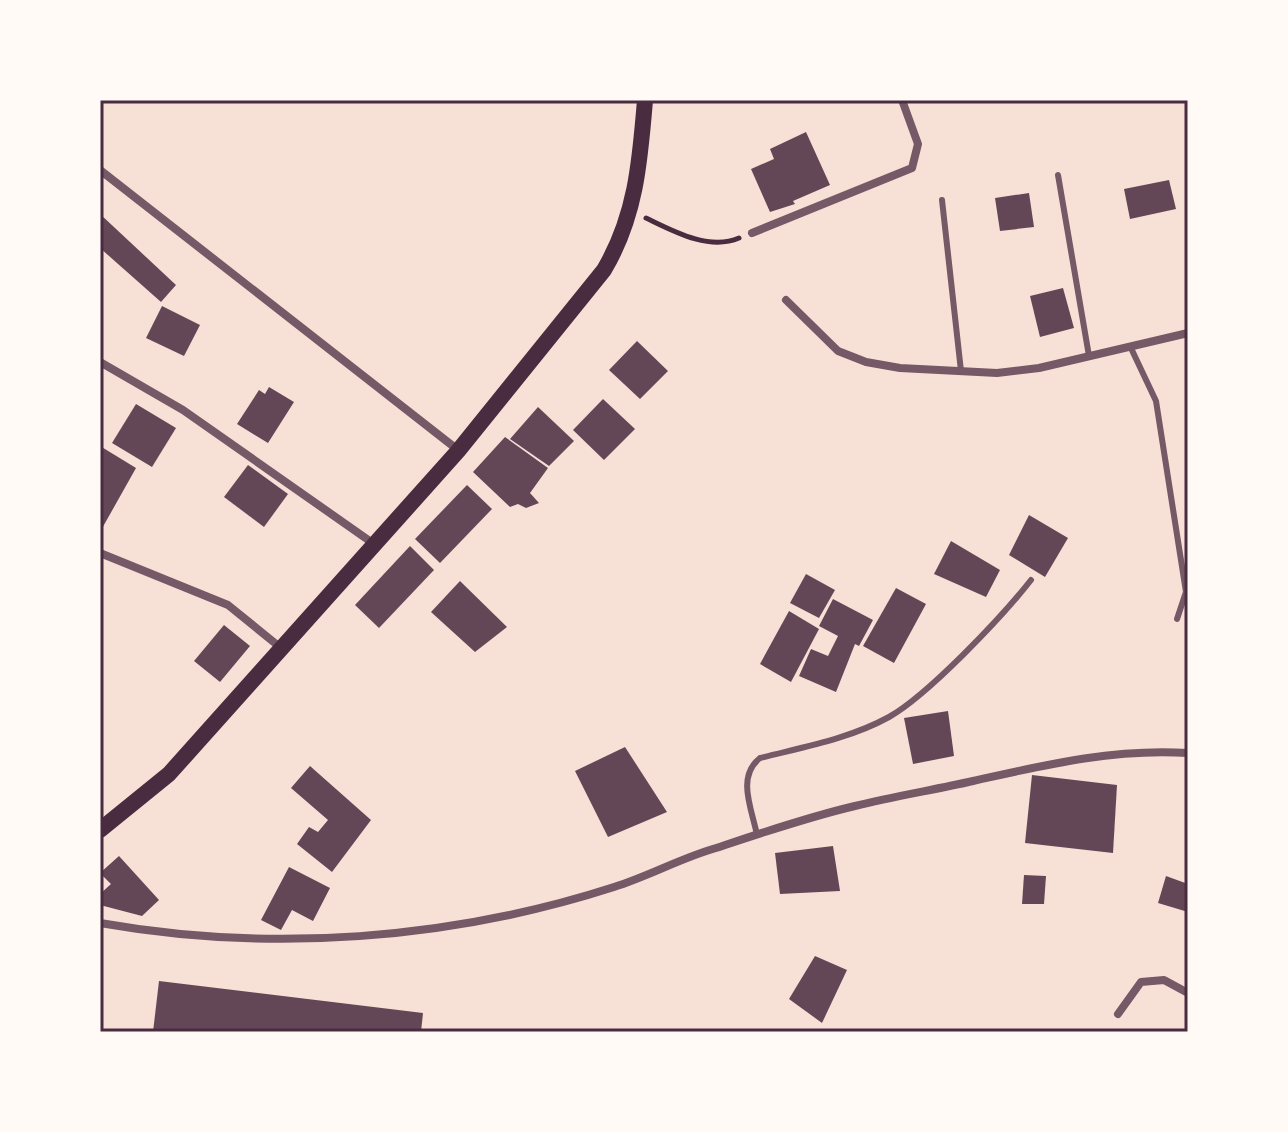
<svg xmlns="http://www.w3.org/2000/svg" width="1288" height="1132" viewBox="0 0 1288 1132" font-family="Barlow,sans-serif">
<rect width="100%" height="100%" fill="#f7e1d7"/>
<g fill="#644757">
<polygon points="806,132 830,185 793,201 795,204 770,212 751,169 774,159 770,149"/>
<polygon points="1169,180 1176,209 1130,219 1124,189"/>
<polygon points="1029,193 1034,227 1000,231 995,198"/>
<polygon points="100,214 176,285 161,302 100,248"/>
<polygon points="1063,288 1074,328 1040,337 1030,296"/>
<polygon points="162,306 200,325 184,356 146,338"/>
<polygon points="637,341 668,371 640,399 609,370"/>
<polygon points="269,387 294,402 268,443 237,424 259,390 265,394"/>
<polygon points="603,399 635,429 604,460 573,430"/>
<polygon points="136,404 176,428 152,467 112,443"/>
<polygon points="538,407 574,441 549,466 510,439"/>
<polygon points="505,437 548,468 530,493 539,503 526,508 518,504 510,507 473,472"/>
<polygon points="100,446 136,468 100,532"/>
<polygon points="248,465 288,494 264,527 224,497"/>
<polygon points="467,485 492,509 440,563 415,539"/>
<polygon points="1029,515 1068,538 1045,577 1009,555"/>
<polygon points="951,541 1000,570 986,597 934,574"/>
<polygon points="410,546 434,570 379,628 355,605"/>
<polygon points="806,574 835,590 819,618 790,603"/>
<polygon points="460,581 507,627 475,652 431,612"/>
<polygon points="896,588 926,604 894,663 863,646"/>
<polygon points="833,599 873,620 859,646 855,644 836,692 799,676 811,649 828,656 838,636 819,626"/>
<polygon points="789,611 819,629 791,682 760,664"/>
<polygon points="224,625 250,646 220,682 194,661"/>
<polygon points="948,711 954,756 913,764 904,718"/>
<polygon points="625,747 667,812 608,837 575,771"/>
<polygon points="310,766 371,820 332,872 297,844 309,827 318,832 328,820 291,788"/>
<polygon points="1032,775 1117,785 1113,853 1025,843"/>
<polygon points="833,846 840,891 780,894 775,853"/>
<polygon points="119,856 159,900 142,916 100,905 100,894 111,884 100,873"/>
<polygon points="289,867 330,888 313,921 292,910 281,930 261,920"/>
<polygon points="1024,875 1046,876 1044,904 1022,904"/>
<polygon points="1166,876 1188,884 1188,912 1158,903"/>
<polygon points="815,956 847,970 822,1023 789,999"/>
<polygon points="159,981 423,1013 421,1032 153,1032"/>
</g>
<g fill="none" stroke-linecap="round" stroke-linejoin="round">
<path stroke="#4a2c40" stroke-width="5" d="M646,218C673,231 709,251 739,238"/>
<g stroke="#755966" stroke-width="6">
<polyline points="1058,175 1089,356"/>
<polyline points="942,200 961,371"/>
<polyline points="1130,346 1156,401 1186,592 1177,619"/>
<path d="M757,835C752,809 736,777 760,758C803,747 849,739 889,717C928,695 1002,617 1031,580"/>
</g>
<g stroke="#755966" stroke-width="8">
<polyline points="100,170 458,450"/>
<polyline points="752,233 912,168 918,144 902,100"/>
<polyline points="786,300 838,351 866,362 900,368 997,373 1039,368 1188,333"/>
<polyline points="100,362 183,410 374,544"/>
<polyline points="100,553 228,605 281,648"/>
<path d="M100,923C270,953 450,940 614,887C649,876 681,858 716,848C761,833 808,817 855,806C894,796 934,790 973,781C1044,765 1115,748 1188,753"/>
<polyline points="1118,1014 1141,982 1164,980 1188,993"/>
</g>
<path stroke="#4a2c40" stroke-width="16" d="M100,830L169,774L458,451L604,270C636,216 640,161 645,100"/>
</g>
<rect width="1288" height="1132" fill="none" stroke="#fffaf5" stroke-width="204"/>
<rect x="102" y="102" width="1084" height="928" fill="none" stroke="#4a2c40" stroke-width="3"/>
</svg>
